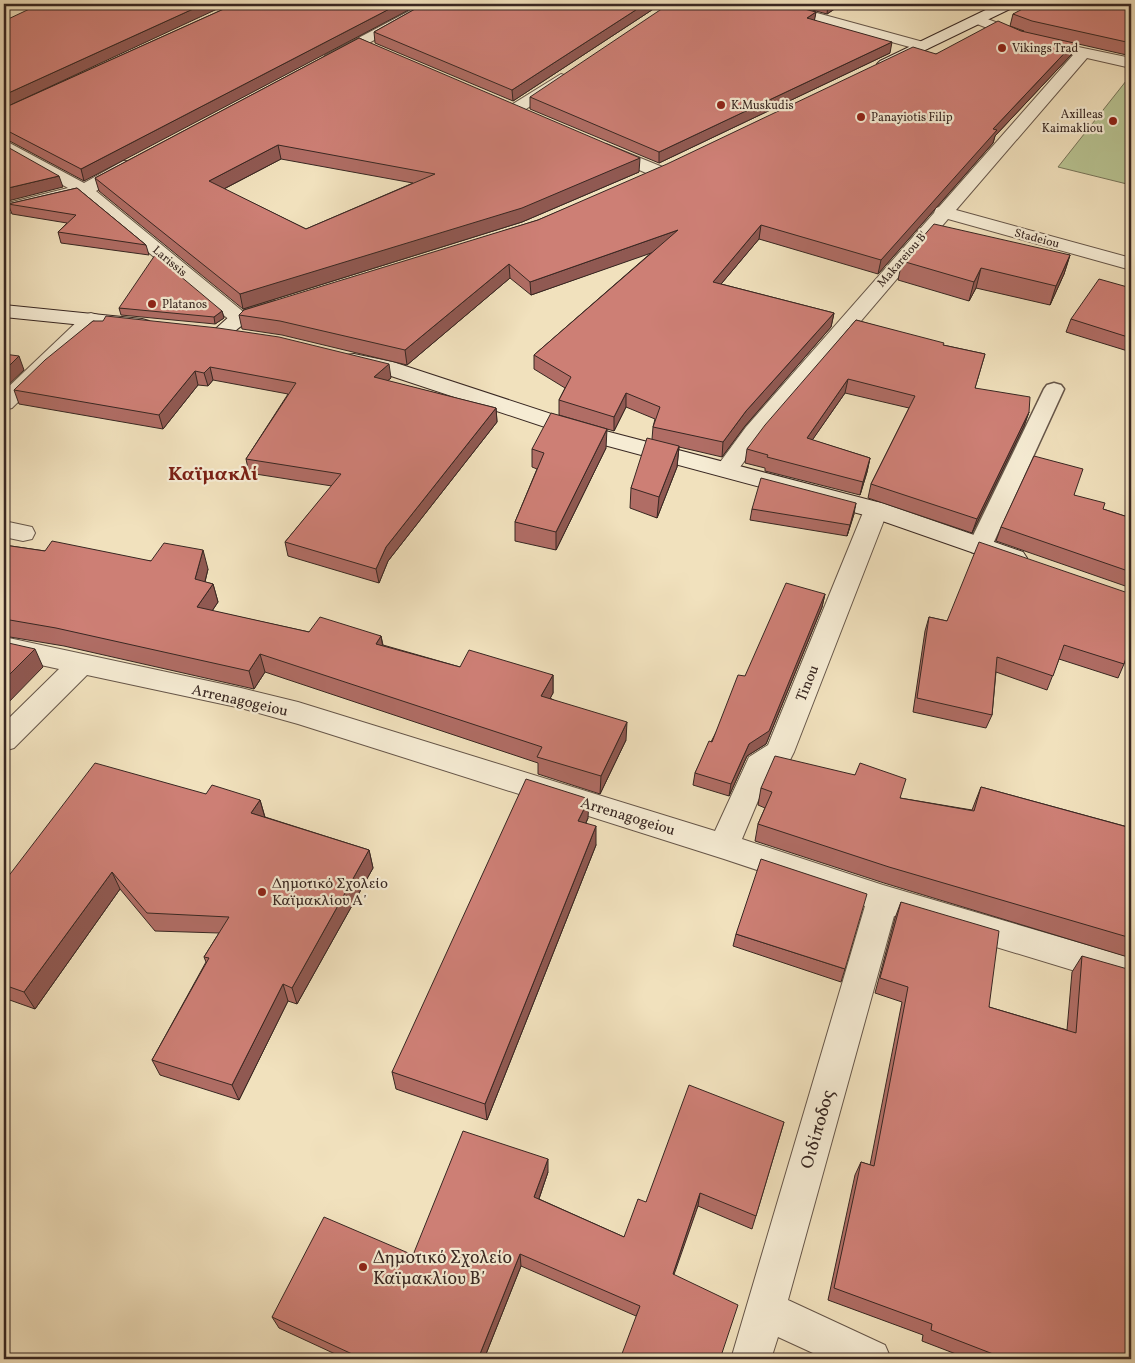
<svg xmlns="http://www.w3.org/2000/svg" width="1135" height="1363" viewBox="0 0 1135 1363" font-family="Vollkorn,serif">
<rect width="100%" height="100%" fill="#f1e1bd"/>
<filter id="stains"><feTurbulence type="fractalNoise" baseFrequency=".004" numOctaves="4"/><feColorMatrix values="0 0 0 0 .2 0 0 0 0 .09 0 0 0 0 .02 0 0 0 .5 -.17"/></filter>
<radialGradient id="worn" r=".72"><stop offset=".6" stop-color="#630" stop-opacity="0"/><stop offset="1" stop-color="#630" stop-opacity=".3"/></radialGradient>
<polygon fill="#b8c392" stroke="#78755a" points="1130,76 1131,185 1058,167"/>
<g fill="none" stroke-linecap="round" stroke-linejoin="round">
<defs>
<polygon id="lane" points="1054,383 1061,385 1064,389 992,546 988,552 980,554 972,552 968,546 1044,389 1047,385"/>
<g id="street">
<polygon points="423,4 440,4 336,61 326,61 323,58 326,55"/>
<polygon points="762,4 784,4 927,43 930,46 927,49 917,49 764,7"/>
<polygon points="977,15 1030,35 1032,38 1030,41 1020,41 972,22 970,19"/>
<polygon points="1064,44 1131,58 1131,68 1087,58 956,210 1131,258 1131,270 948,219 762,437 735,474 727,476 719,474 715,469 746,427 934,213 936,208 939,207 1073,55 1059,52 1056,49"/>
<polygon points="561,74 567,76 569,79 567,82 520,113 508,113 506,110 508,107"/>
<polygon points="4,140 84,183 123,161 135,161 138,165 135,169 96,191 246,314 249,318 246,322 239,324 232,322 81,196 4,214 4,204 68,188 4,152"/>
<polygon points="606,144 665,168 668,172 665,176 653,176 600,153 597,149 600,145"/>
<polygon points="91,313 98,315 101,319 98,323 12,408 4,410 4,391 84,315"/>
<polygon points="876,502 885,504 888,510 794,752 790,760 770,772 742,839 883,885 1131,958 1131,988 894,916 788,1300 885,1345 891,1359 826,1359 778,1337 771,1359 731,1359 865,906 724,859 298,724 241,708 87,675 14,748 4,751 4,723 59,669 4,657 4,637 241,688 298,702 715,831 749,757 768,745 864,510 867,504"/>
<polygon points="4,521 32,527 35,533 32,539 23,541 4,537"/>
</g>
<g id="secondary">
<polygon points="998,4 1016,4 1014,7 890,67 885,69 877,64 880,61"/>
<path d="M275,301L282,303L285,307L282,311C271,315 258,317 248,322C234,328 231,342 214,337L211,333L232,314Z"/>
<polygon points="4,305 142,319 149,321 152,325 149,329 142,331 4,317"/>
<polygon points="354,354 393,362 594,428 885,504 1023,552 1027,558 1023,564 1014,567 868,516 578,438 379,372 346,365 343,360 346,355"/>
</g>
</defs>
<use href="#lane" stroke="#665649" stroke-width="3"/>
<use href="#street" stroke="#665649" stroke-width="2"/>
<use href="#secondary" stroke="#382722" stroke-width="2"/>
<use href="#lane" fill="#f6ecd4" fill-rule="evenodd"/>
<use href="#street" fill="#f6ecd4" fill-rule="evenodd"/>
<use href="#secondary" fill="#f6ecd4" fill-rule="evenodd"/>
</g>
<g fill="#b06d65" stroke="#382722" fill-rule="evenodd">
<polygon points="235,4 84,181 4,138 4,108"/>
<polygon points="424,4 661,4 513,101 375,43 374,32"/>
<polygon points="790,4 842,4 827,14"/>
<polygon points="1131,4 1131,56 1074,43 1071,55 995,136 993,143 878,274 759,239 721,284 834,313 831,327 745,426 722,457 679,447 677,467 657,518 630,508 631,488 652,439 653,427 655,419 626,407 614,431 559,415 559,400 565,388 534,369 534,355 652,252 531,295 510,278 407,365 282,335 242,329 239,315 538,220 936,54 1021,31 1024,31 1010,26 1013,14"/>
<polygon points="816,12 814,20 890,53 659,163 530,109 530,97"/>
<path d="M359,38L639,172L522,222L243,309L99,191L95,178ZM281,159L413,183L306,229L224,189Z"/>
<polygon points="77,188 146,245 149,255 61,243 58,232 67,223 12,214 8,204"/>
<polygon points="1070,255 1064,274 1050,305 976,288 969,301 898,280 902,261"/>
<polygon points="1131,288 1131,352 1066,332 1071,319"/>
<polygon points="119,308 222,311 224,318 215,324 121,315"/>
<polygon points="856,320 943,345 985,354 975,388 1029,412 1024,426 972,533 868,498 871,484 909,408 845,393 812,440 870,458 867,472 860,495 765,471 765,468 745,463 747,449"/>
<polygon points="93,321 391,378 387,381 496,408 497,422 388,561 379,583 288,556 285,542 332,486 249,473 246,459 288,394 213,380 208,386 198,385 163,429 19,404 14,390"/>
<polygon points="606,448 556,550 515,541 515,522 537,469 532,467 532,449"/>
<polygon points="1074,495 1103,509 1131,518 1131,588 996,541 1001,527"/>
<polygon points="752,509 854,514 847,536 750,520"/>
<polygon points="4,545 45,551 151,561 208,569 205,582 213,584 218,602 212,611 309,632 381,636 383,645 460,667 553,675 553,693 550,698 626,740 600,794 538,774 538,763 265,672 254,689 64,646 4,636"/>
<polygon points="825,594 822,607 766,744 747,756 729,796 693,785 695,773 745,676"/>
<polygon points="1131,594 1131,658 1126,656 1124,664 1118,678 1059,659 1047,690 996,672 992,715 986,728 913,712 925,631 929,617 947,621"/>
<polygon points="855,775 900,798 972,810 981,787 1128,827 1131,799 1131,958 884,883 755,841 758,824 765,808 758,805 761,788"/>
<polygon points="206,794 260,800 265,817 369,850 373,868 297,1004 288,1001 239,1100 160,1075 152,1060 206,962 204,957 219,933 155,931 120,889 35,1009 4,998 4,882"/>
<polygon points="588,818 586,823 596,845 487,1120 396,1089 392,1072"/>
<polygon points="901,902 989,1007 1067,1030 1072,972 1082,956 1131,1359 969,1359 922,1341 923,1335 828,1300 855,1175 861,1162 870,1165 902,1002 875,993 895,918"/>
<polygon points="736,934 845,969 841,982 733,946"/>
<polygon points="784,1122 752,1229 698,1206 636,1316 521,1266 484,1359 346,1359 279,1328 272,1317 413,1255 548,1172 539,1199 624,1237 646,1202"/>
</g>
<g fill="#905952" stroke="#382722">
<polygon points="204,4 228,4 4,108 4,95"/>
<polygon points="399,4 420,4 84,181 81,169"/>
<polygon points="645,4 661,4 513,101 512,90"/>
<polygon points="828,4 842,4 827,14"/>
<polygon points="816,12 814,23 807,18"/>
<polygon points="892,42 890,53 659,163 659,152"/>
<polygon points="1074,43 1071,55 995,136 993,143 878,274 881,260 993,129"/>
<polygon points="278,145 281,159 212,195 209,181"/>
<polygon points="640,158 639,172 522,222 243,309 240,294"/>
<polygon points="59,176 63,187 4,202 4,189"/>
<polygon points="761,225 759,239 711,296 713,282"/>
<polygon points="678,230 677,244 531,295 530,282"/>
<polygon points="1070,255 1064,274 1050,305 1056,286"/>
<polygon points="509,264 510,278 407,365 405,350"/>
<polygon points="981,268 976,288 969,301 974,282"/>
<polygon points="222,311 224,318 215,324 214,317"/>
<polygon points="834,313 831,327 745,426 722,457 723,442 746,411"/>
<polygon points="19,356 24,370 4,389 4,371"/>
<polygon points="389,364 391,378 375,391 374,377"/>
<polygon points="210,367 213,380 208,386 204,373"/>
<polygon points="195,371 198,385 163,429 159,415"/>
<polygon points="848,379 845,393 804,452 807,438"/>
<polygon points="626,393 626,407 614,431 614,417"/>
<polygon points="496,408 497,422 388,561 379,583 376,569 386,547"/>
<polygon points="1029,412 1024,426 972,533 977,519"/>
<polygon points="607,429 606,448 556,550 556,532"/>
<polygon points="679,446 677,467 657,518 659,497"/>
<polygon points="870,458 867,472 860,495 863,482"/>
<polygon points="856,503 854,514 847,536"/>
<polygon points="203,550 208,569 201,597 195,579"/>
<polygon points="213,584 218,602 202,626 197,607"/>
<polygon points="825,594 822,607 766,744 747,756 729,796 731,784 749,744"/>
<polygon points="381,636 384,654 376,644"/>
<polygon points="35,649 43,667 4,707 4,680"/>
<polygon points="260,654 265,672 254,689 249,671"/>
<polygon points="553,675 553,693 542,714 541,696"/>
<polygon points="627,722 626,740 600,794 601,776"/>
<polygon points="589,799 588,818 578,840 578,821"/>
<polygon points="260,800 265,818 251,813"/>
<polygon points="596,826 596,845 487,1120 485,1104"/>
<polygon points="369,850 373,868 297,1004 292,988"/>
<polygon points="112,872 120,889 35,1009 24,992"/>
<polygon points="283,984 288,1001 239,1100 232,1085"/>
<polygon points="548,1159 548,1172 535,1210 534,1197"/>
<polygon points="700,1193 698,1206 670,1286 673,1274"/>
<polygon points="520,1254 521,1266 484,1359 478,1359"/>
</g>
<g fill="#cd7f75" stroke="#382722" fill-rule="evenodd">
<polygon points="40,4 204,4 4,95 4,21"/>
<polygon points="235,4 399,4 81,169 4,129 4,108"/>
<polygon points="424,4 645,4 512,90 374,32"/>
<polygon points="669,4 785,4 816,12 807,18 892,42 659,152 530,97"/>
<polygon points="1032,4 1131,4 1131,43 1032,21 1013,14"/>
<polygon points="998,21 1021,31 1074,43 993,129 997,130 881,260 761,225 713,282 834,313 746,411 723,442 653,427 660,407 626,393 614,417 559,400 571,377 534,355 678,230 530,282 509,264 405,350 280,321 239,315 244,310 538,220 667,164 913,47 936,54"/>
<path d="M359,38L640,158L522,208L240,294L95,178ZM278,145L435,174L306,229L209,181Z"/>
<polygon points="4,145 59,176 4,189"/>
<polygon points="77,188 146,245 58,232 76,215 8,204"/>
<polygon points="934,224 1070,255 1056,286 981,268 974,282 902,261"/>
<polygon points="155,255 222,311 214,317 119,308"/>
<polygon points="1099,279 1131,288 1131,338 1071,319"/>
<polygon points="106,316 218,328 279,337 389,364 374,377 496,408 386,547 376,569 285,542 341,474 246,459 296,383 210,367 204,373 195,371 159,415 14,390 45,360 93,321 103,321"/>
<polygon points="856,320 944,343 943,345 985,354 975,388 1030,397 1029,412 977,519 871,484 915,396 848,379 807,438 870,458 863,482 767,457 768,455 747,449 765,425"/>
<polygon points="4,354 19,356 4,371"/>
<polygon points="551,413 607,429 556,532 515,522 544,453 532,449"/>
<polygon points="647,438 679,446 659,497 631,488"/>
<polygon points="1034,456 1083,469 1074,495 1105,503 1103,509 1131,518 1131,572 1001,527"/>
<polygon points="761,478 856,503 850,525 752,509"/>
<polygon points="52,541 151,561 164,543 203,550 195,579 213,584 197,607 309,632 320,617 381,636 376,644 460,667 469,650 553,675 541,696 627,722 601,776 537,757 542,747 260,654 249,671 56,628 4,619 4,545 45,551"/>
<polygon points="979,542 1131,594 1131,642 1124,664 1064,645 1053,676 997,657 992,715 917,698 929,617 947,621"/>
<polygon points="786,583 825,594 769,731 749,744 731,784 695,773 709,741 712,742 738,675 745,676"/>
<polygon points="4,642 35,649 4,680"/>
<polygon points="775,756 855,775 860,763 906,779 900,798 974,811 981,787 1131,828 1131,938 889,867 758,824 772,792 761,788"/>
<polygon points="95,763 206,794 212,785 260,800 251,813 369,850 292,988 283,984 232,1085 152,1060 209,958 204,957 229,917 147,913 112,872 24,992 4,985 4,882"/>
<polygon points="526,779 589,799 578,821 596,826 485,1104 392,1072"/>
<polygon points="761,859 867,894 845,969 736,934"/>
<polygon points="901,902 999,931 989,1007 1076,1033 1082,956 1131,970 1131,1359 1006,1359 931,1330 932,1324 834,1288 861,1162 874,1166 908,987 880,978"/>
<polygon points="689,1085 784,1122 756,1216 700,1193 673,1274 738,1305 720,1359 620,1359 640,1306 520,1254 478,1359 363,1359 272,1317 324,1217 413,1255 463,1131 548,1159 534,1197 624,1237 638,1199 646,1202"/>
</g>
<g fill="#8f2418" stroke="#f6ecd4" stroke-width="2">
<circle cx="1002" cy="48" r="5"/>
<circle cx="721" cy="105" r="5"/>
<circle cx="861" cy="117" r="5"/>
<circle cx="1113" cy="121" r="5"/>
<circle cx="152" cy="304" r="5"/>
<circle cx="262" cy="892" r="5"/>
<circle cx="363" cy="1267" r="5"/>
</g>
<g text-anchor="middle" stroke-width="4.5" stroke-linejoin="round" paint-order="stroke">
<g font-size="12" fill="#382722" stroke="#f6ecd4" text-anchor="start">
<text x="1012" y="52">Vikings Trad</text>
<text x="731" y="109">K.Muskudis</text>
<text x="1103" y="118" text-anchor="end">Axilleas<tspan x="1103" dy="14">Kaimakliou</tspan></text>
<text x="871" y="121">Panayiotis Filip</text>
<text x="162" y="308">Platanos</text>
</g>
<g font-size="12" fill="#382722" stroke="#f6ecd4">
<text transform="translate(1037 238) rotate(15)" y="4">Stadeiou</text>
<text transform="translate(902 259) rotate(-49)" y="4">Makareiou B'</text>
<text transform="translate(170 261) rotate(40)" y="4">Larissis</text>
</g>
<g font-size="15" fill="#382722" stroke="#f6ecd4">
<text transform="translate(807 683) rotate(-68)" y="5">Tinou</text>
<text transform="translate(240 700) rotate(13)" y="5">Arrenagogeiou</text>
<text transform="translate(628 816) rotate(17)" y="5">Arrenagogeiou</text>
</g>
<g font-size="15" fill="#382722" stroke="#f6ecd4" text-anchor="start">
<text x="272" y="888">Δημοτικό Σχολείο<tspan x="272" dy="17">Καϊμακλίου Α΄</tspan></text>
</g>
<g font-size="18" fill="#382722" stroke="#f6ecd4">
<text transform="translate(817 1129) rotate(-74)" y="6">Οιδίποδος</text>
</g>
<g font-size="18" fill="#382722" stroke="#f6ecd4" text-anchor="start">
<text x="373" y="1263">Δημοτικό Σχολείο<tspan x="373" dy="21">Καϊμακλίου Β΄</tspan></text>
</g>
<g font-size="20" font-weight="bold" fill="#7a1f14" stroke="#f6ecd4">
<text x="213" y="480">Καϊμακλί</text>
</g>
</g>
<rect width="1135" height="1363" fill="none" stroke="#f1e1bd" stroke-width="20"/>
<rect x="5" y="5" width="1125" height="1353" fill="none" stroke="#382722" stroke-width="2.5"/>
<rect x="10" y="10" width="1115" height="1343" fill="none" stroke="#382722"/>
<rect width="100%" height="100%" filter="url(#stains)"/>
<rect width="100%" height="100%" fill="url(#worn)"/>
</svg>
